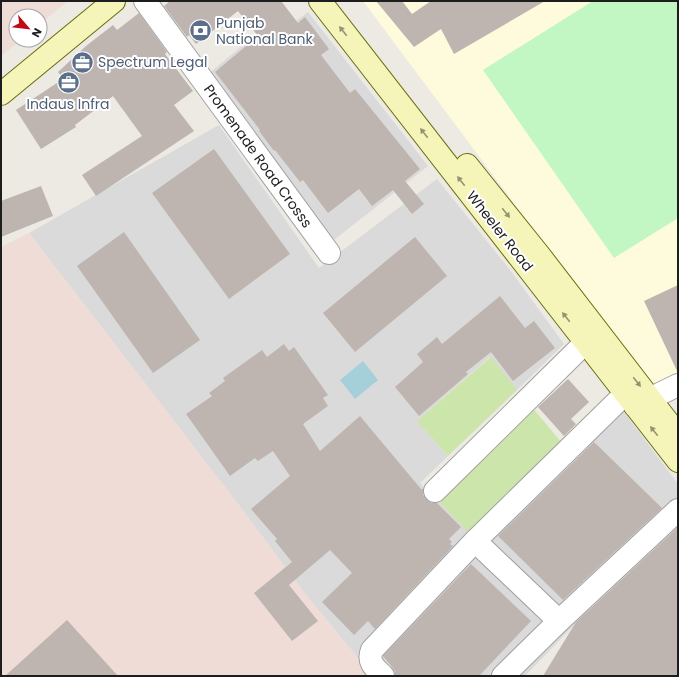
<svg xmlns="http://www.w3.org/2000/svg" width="679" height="677" viewBox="0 0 679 677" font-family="Poppins,sans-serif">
<rect width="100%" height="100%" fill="#ede9e3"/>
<g fill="#dbdada">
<polygon points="308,12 428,166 334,240 207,75 248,41 256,51"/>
<polygon points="219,125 319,268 437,179 510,270 564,344 517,390 490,357 417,421 448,456 420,483 473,536 610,393 678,484 678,512 580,619 525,676 370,676 357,657 303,591 238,504 29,233"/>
</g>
<polygon fill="#fdfbdc" points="363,1 678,1 678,376 653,389"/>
<g fill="#efdcd7">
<polygon points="1,1 68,1 40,24 40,16 16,16 16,40 21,40 1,56"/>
<polygon points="29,233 238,504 303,591 357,657 370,676 1,676 1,247"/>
</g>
<g fill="#cbe5ab">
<polygon points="491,357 517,390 448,456 417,421"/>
<polygon points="531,406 562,443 472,536 437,500"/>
</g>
<polygon fill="#c2f6c3" points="593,1 678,1 678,218 614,258 483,70"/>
<polygon fill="#a6d0d9" points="363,361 378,380 355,399 340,380"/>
<g fill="#beb5b0">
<polygon points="170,1 281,1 298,23 305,17 329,49 321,55 350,93 355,89 420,169 405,181 424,204 412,214 393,190 372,206 359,189 328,213 303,180 300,182 275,150 274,151 259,131 260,130 215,72 258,36 238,11 196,44 189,35 187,37 164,6"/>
<polygon points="376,1 402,1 412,14 431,1 545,1 454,54 441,29 414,47"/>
<polygon points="139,13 167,52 165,54 193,91 174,105 194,131 96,196 82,175 142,136 113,96 75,125 76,127 41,149 16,110 63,79 58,72 86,46 113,25 117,30"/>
<polygon points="214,149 290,254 229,299 152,193"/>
<polygon points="41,186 53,216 1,237 1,201"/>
<polygon points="124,232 200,340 153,373 77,266"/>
<polygon points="415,237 447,276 355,352 323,313"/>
<polygon points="678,285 678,373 644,301"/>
<polygon points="500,296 525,328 534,321 555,348 513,381 491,352 466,372 468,374 419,416 395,387 423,362 417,354 437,337 442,344"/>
<polygon points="284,344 289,351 294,347 328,395 323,398 328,406 303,424 320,451 360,416 421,489 423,489 423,495 426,499 431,503 437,503 461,527 449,539 452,542 450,544 453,546 375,629 368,621 354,635 322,602 352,573 330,550 289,585 318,621 292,641 254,593 292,562 275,541 277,539 251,509 290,476 273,451 258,461 255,458 230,476 186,414 212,396 209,393 225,381 223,378 262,350 267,357"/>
<polygon points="568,379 589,402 571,419 576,424 564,436 538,407"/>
<polygon points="594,442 662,508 563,600 498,536"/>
<polygon points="678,527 678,676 543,676 576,622"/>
<polygon points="471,564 531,621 479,676 395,676 395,672 392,667 383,656"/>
<polygon points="67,620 118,676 5,676"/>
</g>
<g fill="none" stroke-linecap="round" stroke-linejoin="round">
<defs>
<g id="minor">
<polyline points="145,1 329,253"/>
<polyline points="635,406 678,385"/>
<polyline points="435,491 586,342"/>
<polyline points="475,541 559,621"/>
<path d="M383,676C375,668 367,662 372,650L475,541L625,394"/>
<polyline points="503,676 559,621 678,510"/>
</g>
<g id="secondary">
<polyline points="320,1 678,461"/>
<polyline points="1,94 114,1"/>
<polyline points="467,165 540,256 678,435"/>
</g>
</defs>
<use href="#minor" stroke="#a1a1a1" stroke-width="24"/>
<use href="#secondary" stroke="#686d0b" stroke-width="24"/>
<use href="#minor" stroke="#fff" stroke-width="22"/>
<use href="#secondary" stroke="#f5f5b9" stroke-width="22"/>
</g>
<defs><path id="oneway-solid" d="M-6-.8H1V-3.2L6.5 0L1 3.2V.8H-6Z"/></defs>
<g fill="#949473">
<use href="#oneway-solid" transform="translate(343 31) rotate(-128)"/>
<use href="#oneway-solid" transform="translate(424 133) rotate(-128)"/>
<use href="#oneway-solid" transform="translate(461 181) rotate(-128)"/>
<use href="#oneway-solid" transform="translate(506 213) rotate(51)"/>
<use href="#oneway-solid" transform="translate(566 317) rotate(-128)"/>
<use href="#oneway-solid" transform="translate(637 382) rotate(52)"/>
<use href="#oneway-solid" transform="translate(654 431) rotate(-128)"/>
</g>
<defs>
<symbol id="bank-disc" viewBox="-11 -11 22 22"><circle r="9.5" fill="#5c6f8a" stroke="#fff"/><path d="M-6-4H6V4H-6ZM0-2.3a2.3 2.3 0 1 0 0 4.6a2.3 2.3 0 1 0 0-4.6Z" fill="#fff"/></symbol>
<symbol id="office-disc" viewBox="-11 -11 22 22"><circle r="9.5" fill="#5c6f8a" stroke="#fff"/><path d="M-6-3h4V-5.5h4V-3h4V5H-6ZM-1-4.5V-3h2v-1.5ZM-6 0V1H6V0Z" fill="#fff"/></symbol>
</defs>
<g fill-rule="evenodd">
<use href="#bank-disc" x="188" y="18" width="25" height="25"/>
<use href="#office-disc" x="70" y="50" width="25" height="25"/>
<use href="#office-disc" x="56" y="70" width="25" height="25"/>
</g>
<g text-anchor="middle" stroke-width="4" stroke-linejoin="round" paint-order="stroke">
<g font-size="14" fill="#4e5e75" stroke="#fff" text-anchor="start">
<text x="216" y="28">Punjab<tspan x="216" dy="16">National Bank</tspan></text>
<text x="98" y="67">Spectrum Legal</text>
<text x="68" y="109" text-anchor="middle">Indaus Infra</text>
</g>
<g font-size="14" fill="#1d1d1d" stroke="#fff">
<text transform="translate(258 156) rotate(54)" y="5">Promenade Road Crosss</text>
<text transform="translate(500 231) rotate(52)" y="5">Wheeler Road</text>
</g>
</g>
<rect width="679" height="677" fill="none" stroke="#1d1d1d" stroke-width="4"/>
<g transform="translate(28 28) rotate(118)"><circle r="19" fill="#ffffff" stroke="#a5a5a5"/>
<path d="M0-3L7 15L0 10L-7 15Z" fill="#be0b16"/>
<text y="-6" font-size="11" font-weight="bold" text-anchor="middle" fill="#1d1d1d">N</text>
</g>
</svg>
